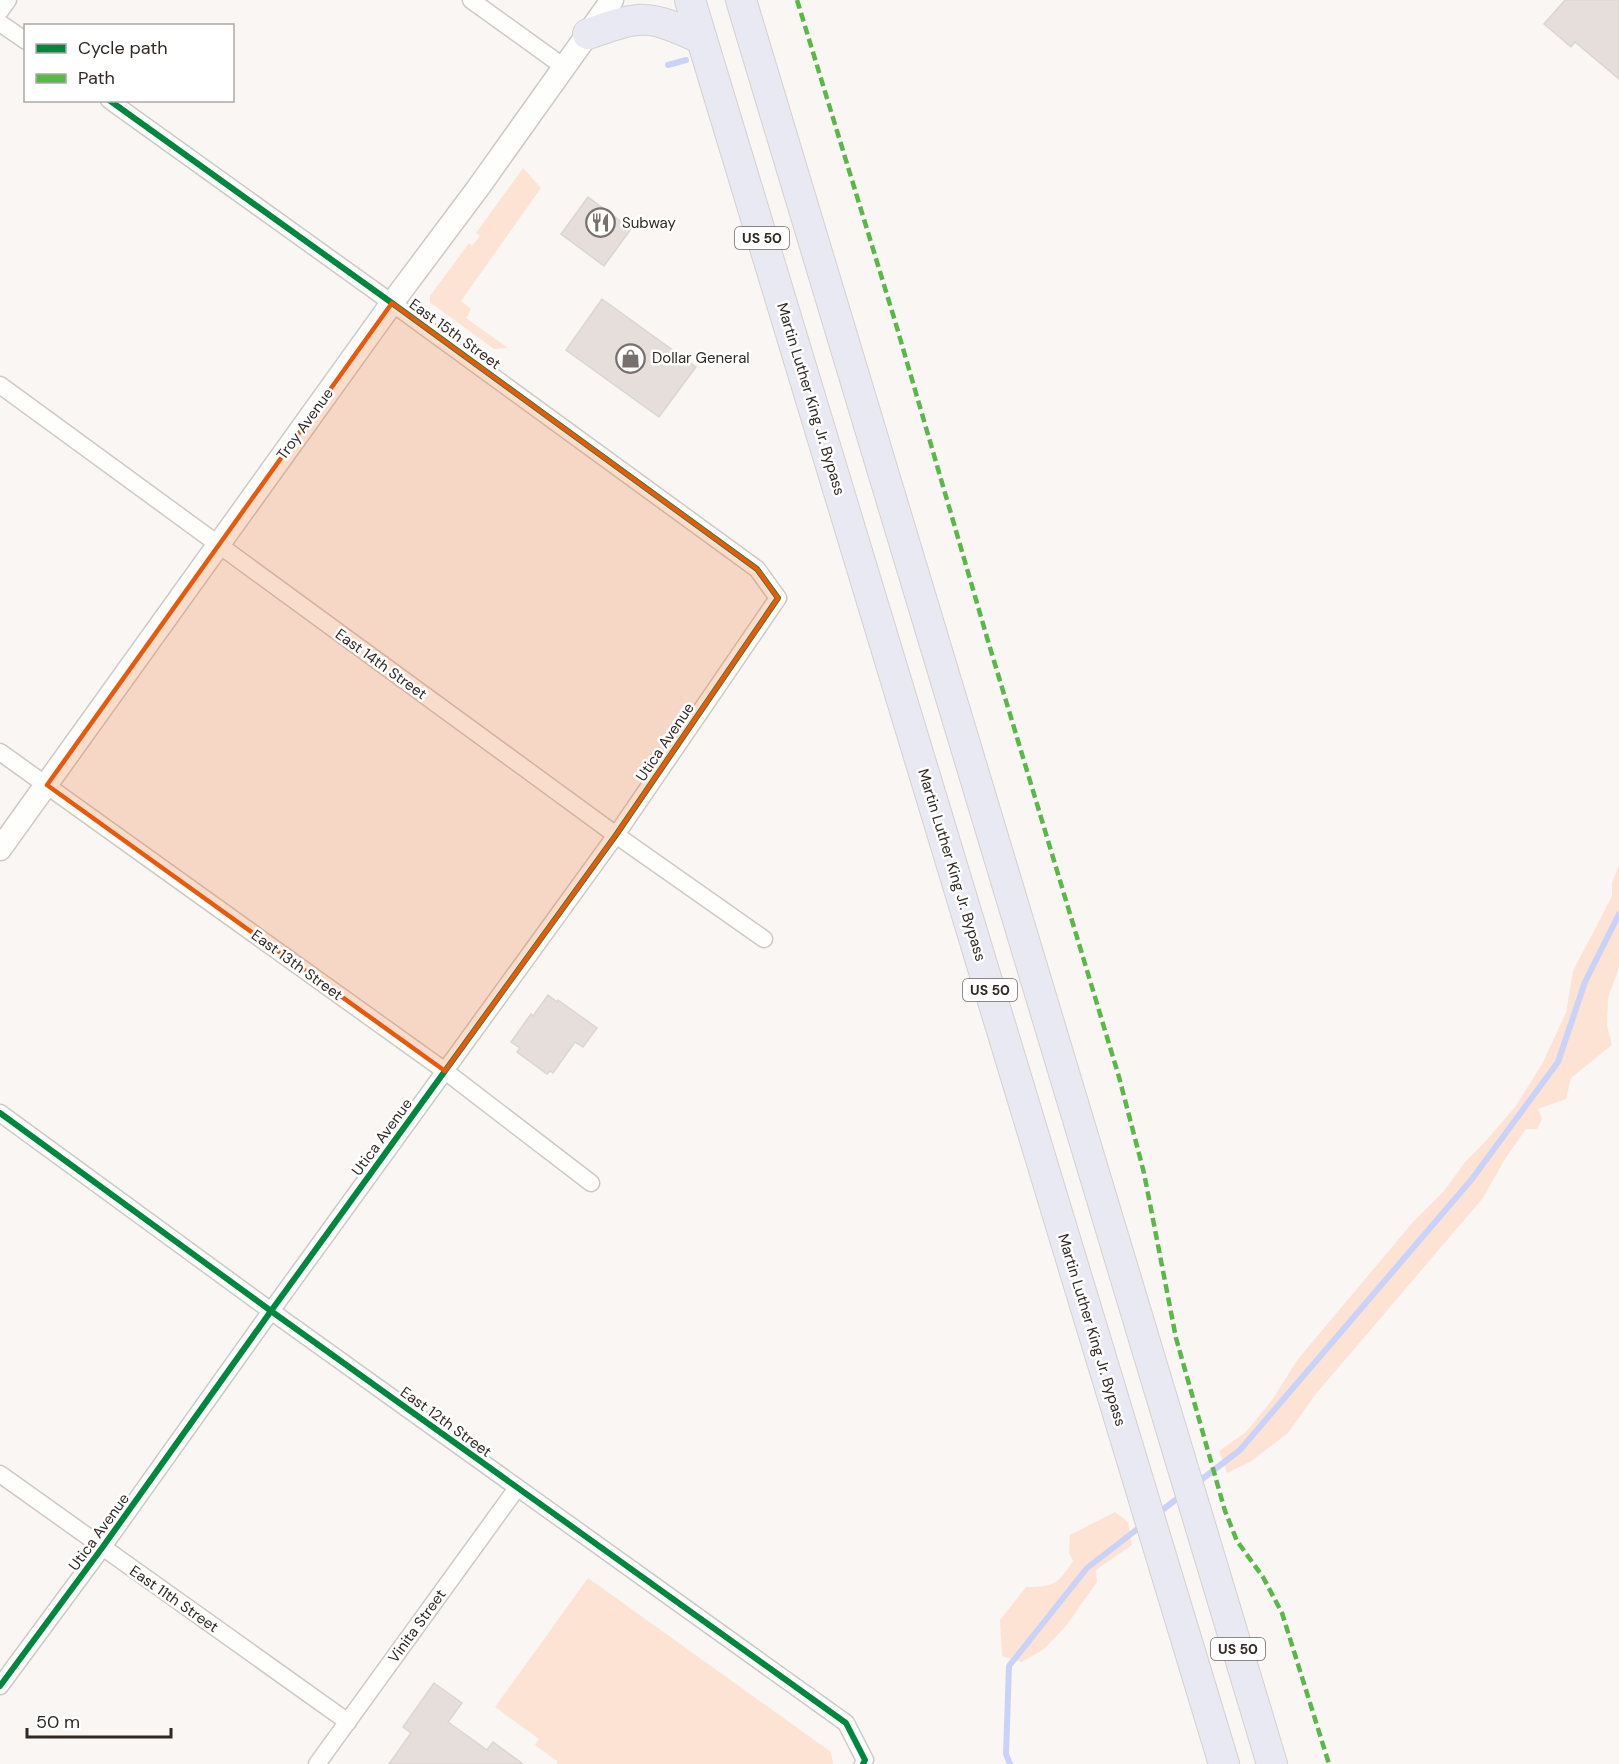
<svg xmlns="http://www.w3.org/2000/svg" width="1619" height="1764" viewBox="0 0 1619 1764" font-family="'DM Sans',sans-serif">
<rect width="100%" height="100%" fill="#faf6f4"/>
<g fill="#fde3d4">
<polygon points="523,168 541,188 461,301 471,309 466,318 508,348 494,349 435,306 430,303 430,296 469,243 472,246 480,236 476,233"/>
<polygon points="1619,865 1619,968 1608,998 1607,1026 1612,1045 1571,1078 1566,1099 1538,1109 1542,1119 1537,1129 1526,1129 1505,1159 1483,1198 1315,1395 1288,1433 1250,1462 1227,1473 1219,1451 1246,1432 1272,1400 1298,1359 1413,1222 1444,1191 1465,1162 1483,1144 1515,1107 1542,1064 1566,1013 1573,971 1612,896 1612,883"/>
<path d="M1115,1512L1128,1522L1132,1545L1096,1570L1097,1582L1066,1626L1044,1649L1022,1662L1002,1656L1000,1620L1026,1587C1054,1587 1058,1584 1073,1561L1069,1553L1070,1535Z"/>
<polygon points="588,1578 831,1752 833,1764 557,1764 557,1761 535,1745 539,1739 495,1707"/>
</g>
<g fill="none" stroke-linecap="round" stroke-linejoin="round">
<g stroke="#cad2fa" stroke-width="6">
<polyline points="668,65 686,60"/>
<polyline points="1197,1483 1240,1450 1472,1179 1558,1062 1585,982 1619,914"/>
<polyline points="1157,1514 1182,1495"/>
<polyline points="1010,1764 1006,1754 1009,1666 1087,1568 1144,1524"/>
</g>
</g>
<g fill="#e5dedb" stroke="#dbd6d2" stroke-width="1.5">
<polygon points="1565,0 1619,0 1619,79 1575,42 1571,47 1544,24"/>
<polygon points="588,197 631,229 604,266 561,234"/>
<polygon points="602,299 696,367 659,417 566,350"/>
<polygon points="548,995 557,1002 558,1000 597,1028 583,1047 575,1042 553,1073 550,1071 547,1074 517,1052 520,1048 511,1042 531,1014 533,1016"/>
<polygon points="434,1683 462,1703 448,1722 487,1750 493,1742 523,1764 389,1764 411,1733 403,1727"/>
</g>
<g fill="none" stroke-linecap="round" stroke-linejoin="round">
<defs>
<g id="street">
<polyline points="471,0 564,67"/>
<polyline points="0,11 8,0"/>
<polyline points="0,23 26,41"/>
<polyline points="0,385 616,835 764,939"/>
<polyline points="0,752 445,1071 591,1183"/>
<polyline points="0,1113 271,1311 846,1723 865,1760 863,1764"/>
<polyline points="0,1474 348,1722"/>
<polyline points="0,1686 102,1548 271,1311 616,835 778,598 757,569 392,303 109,100"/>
<polyline points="317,1764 517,1488"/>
</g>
<polyline id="secondary" points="0,849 392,303 478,188 612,0"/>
<g id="highway">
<polyline points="690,0 1224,1764"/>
<polyline points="741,0 1272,1764"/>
<path d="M588,34C642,15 647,14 700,38"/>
</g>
</defs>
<use href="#street" stroke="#cfc9c5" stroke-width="19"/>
<use href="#secondary" stroke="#cfc9c5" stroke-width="25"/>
<use href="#highway" stroke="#d4d1cf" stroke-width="32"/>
<use href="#street" stroke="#fefefd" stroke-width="16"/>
<use href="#secondary" stroke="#fefefd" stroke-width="22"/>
<use href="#highway" stroke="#e8e9f2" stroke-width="30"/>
<polyline stroke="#58b947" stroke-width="4.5" stroke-dasharray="9 4.5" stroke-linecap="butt" points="797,0 895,321 988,641 1119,1077 1144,1173 1176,1338 1225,1511 1237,1541 1263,1577 1282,1613 1329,1764"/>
<defs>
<g id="cycleway">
<polyline points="0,1113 271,1311 846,1723 865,1760 863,1764"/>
<polyline points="0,1686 102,1548 271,1311 616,835 778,598 757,569 392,303 109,100"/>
</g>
</defs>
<use href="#cycleway" stroke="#fff" stroke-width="10"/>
<use href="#cycleway" stroke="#00873e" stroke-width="6"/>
</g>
<path fill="#e8590c" fill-opacity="0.2" stroke="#e8590c" stroke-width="4.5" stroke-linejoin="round" d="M392,303L757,569L778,598L616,835L445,1071L47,785Z"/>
<defs>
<symbol id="restaurant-ring" viewBox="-11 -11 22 22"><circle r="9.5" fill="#fff" stroke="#77706c" stroke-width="1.5"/><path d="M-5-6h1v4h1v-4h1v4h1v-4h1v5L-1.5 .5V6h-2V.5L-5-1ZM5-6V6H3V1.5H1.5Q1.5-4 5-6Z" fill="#77706c"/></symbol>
<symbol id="shop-ring" viewBox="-11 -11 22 22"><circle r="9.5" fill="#fff" stroke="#77706c" stroke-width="1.5"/><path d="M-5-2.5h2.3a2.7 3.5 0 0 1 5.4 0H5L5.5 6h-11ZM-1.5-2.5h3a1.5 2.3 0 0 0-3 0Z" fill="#77706c"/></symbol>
</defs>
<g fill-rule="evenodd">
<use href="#restaurant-ring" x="584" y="206" width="33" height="33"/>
<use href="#shop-ring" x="614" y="342" width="33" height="33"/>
</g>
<g text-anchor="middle" stroke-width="5" stroke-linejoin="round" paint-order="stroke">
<g fill="#fff" stroke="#6e6865" stroke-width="1.5">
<rect x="735" y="227" width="54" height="22" rx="4.5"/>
<rect x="963" y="979" width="54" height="22" rx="4.5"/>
<rect x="1211" y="1638" width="54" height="22" rx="4.5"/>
</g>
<g font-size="14" font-weight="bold" fill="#302823">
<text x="762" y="243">US 50</text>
<text x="990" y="995">US 50</text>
<text x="1238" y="1654">US 50</text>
</g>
<g font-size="15" fill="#302823" stroke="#fff" text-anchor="start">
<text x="622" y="228">Subway</text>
<text x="652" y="363">Dollar General</text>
</g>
<g font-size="15" fill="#302823" stroke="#fff">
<text transform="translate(455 334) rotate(36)" y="5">East 15th Street</text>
<text transform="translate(811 399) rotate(73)" y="5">Martin Luther King Jr. Bypass</text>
<text transform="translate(305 424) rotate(-54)" y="5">Troy Avenue</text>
<text transform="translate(381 664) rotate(36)" y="5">East 14th Street</text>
<text transform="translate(665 742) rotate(-56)" y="5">Utica Avenue</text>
<text transform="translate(952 865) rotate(73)" y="5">Martin Luther King Jr. Bypass</text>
<text transform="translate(297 965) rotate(36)" y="5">East 13th Street</text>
<text transform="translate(382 1137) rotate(-54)" y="5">Utica Avenue</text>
<text transform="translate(1092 1330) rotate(73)" y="5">Martin Luther King Jr. Bypass</text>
<text transform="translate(446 1422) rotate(36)" y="5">East 12th Street</text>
<text transform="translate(99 1532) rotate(-54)" y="5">Utica Avenue</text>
<text transform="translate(174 1599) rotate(35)" y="5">East 11th Street</text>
<text transform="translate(417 1626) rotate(-54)" y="5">Vinita Street</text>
</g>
</g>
<rect x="24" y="24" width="210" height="78" fill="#ffffff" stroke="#aca9a7" stroke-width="1.5"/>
<rect x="36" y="44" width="30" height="9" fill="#00873e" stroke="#aca9a7" stroke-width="1.5"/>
<text x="78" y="54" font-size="18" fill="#302823">Cycle path</text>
<rect x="36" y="74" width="30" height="9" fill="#58b947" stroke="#aca9a7" stroke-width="1.5"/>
<text x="78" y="84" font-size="18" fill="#302823">Path</text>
<path d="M27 1728v9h144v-9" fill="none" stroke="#302823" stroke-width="3"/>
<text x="36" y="1728" font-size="18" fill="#302823" stroke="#ffffff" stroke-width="4.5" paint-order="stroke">50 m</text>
</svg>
